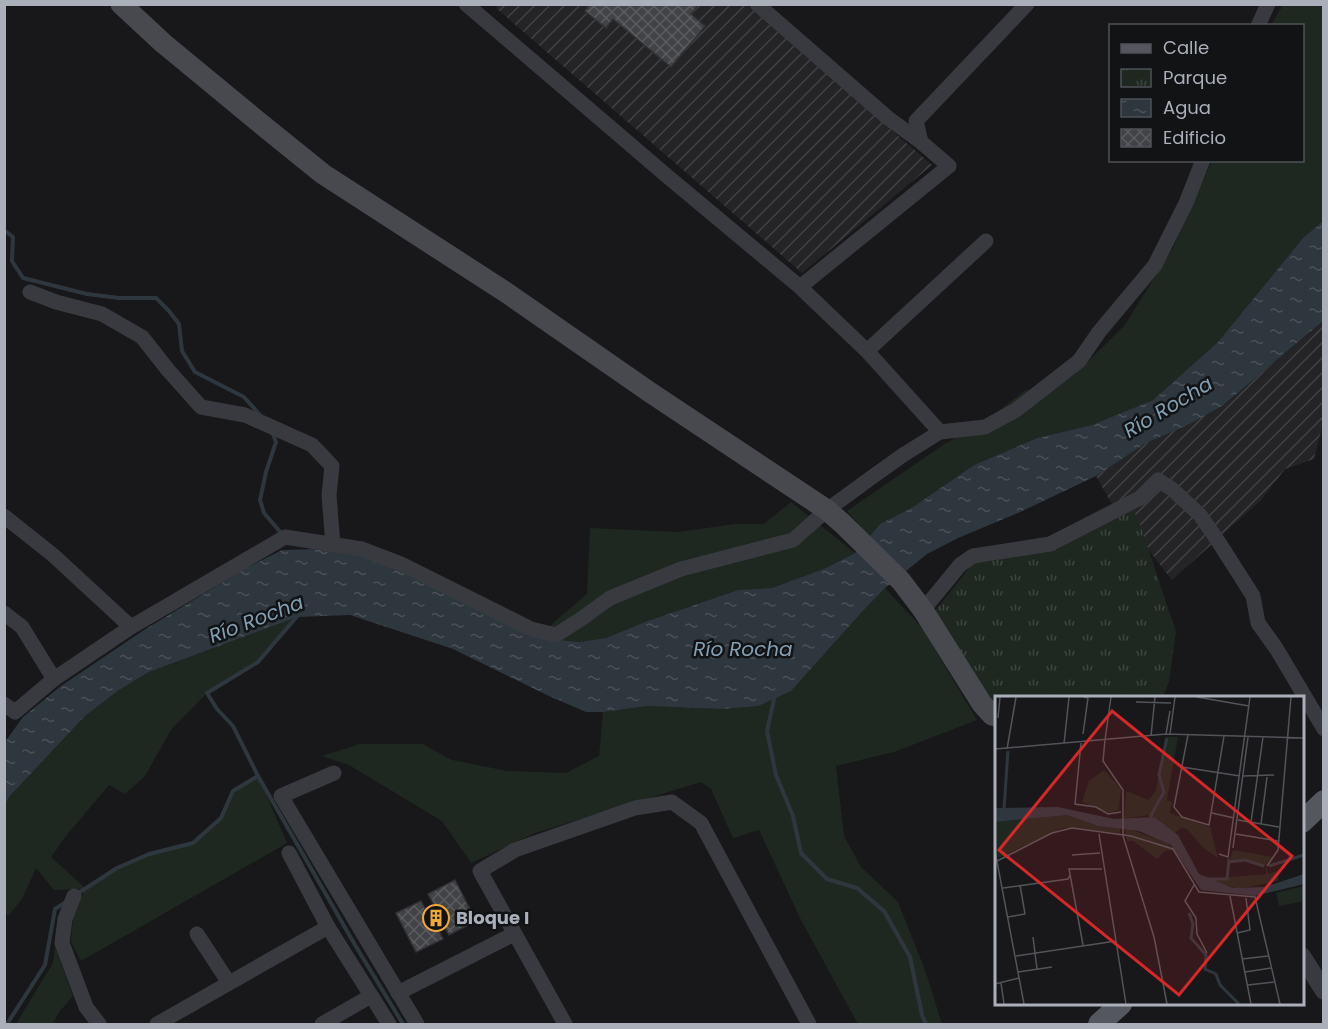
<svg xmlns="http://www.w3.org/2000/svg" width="1328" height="1029" viewBox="0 0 1328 1029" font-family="Poppins,sans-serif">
<defs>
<pattern id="industrial-furrows" width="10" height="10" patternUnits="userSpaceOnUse" patternTransform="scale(1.5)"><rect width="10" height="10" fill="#242427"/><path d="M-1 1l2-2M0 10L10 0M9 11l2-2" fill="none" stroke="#414144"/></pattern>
<pattern id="park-tufts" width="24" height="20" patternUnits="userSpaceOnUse" patternTransform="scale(1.5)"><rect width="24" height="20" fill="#1f2820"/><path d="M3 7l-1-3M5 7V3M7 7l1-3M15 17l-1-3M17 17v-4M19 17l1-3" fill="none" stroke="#3d453e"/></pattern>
<pattern id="water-ripples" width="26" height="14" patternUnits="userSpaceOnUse" patternTransform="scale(1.5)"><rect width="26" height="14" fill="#2e373e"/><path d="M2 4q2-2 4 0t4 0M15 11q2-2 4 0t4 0" fill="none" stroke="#4a5158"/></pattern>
<pattern id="building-cross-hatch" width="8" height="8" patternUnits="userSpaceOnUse" patternTransform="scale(1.5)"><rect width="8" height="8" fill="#424347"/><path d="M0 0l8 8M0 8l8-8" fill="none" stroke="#5b5c5f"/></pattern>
</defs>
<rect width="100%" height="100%" fill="#18181a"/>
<g fill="url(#industrial-furrows)">
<polygon points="500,4 747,5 932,165 802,273 496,8"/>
<polygon points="1323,321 1323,423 1314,459 1285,469 1261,500 1172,580 1110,501 1096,476 1146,443 1190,424 1222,406"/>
</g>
<g fill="#1f2820">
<polygon points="1283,5 1323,5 1323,221 1303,238 1218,342 1153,400 1092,425 1037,438 974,465 913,507 880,524 869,536 847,511 940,447 995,414 1024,391 1072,377 1124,326 1172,250 1212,161 1302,160 1302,26 1271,25"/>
<polygon points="791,502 855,553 826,568 772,588 738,590 645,622 606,638 579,642 541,638 554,622 587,594 590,528 678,532 735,524 764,524"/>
<polygon points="885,588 923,629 977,720 894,752 836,766 844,836 861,867 898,902 925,970 942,1024 858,1024 801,920 759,830 733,838 711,789 701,782 535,833 471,863 442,821 349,765 322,756 360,744 423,744 452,760 507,771 566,773 599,756 603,712 647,706 721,709 791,691 861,613"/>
<polygon points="297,617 258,662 207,693 171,730 145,776 125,794 109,785 66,836 51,857 86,889 117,868 149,854 193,843 221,818 233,791 258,776 287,843 81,961 71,942 73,919 85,889 54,890 36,868 22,899 8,916 5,913 4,804 9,797 85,716 119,690 149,672"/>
<polygon points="55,946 73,996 60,1011 52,1024 16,1024 53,963"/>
</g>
<polygon fill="url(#park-tufts)" points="1133,510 1139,521 1176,632 1169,681 1163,697 996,698 996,703 991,700 935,611 974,562 1054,549"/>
<polygon fill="url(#water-ripples)" points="1323,221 1323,321 1222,406 1190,424 1146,443 1096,476 1018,513 958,538 927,554 885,588 861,613 791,691 758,706 721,709 647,706 603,712 586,712 549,696 453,649 350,615 297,617 149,672 119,690 85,716 9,797 5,804 5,742 23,717 61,686 144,630 241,571 282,550 319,549 372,557 540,638 579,642 606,638 645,622 738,590 772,588 826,568 855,553 880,524 913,507 974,465 1037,438 1092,425 1153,400 1218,342 1303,238"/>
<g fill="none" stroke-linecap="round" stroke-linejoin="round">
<g stroke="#2e373e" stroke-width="4">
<polyline points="4,230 13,237 12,261 23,278 87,294 119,298 156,298 169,311 179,324 182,351 195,372 244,397 261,416"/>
<polyline points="273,434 276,442 266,472 260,500 264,513 282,534"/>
<polyline points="299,614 258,662 207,693 217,709 233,726 258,776 355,945 403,1024"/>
<polyline points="775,695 767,731 776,775 793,816 801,853 827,879 857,888 884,911 910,957 922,1015 926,1024"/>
<polyline points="77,894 117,868 149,854 193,843 221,818 233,791 258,776"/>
<polyline points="7,1024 45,965 55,909 66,902"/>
</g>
</g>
<g fill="url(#building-cross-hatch)" stroke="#323236" stroke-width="1.5">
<polygon points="590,4 699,4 691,14 705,26 671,67 613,19 606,28 585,11"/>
<polygon points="455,880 476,921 449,935 442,922 436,925 443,939 416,952 396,913 421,901 428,914 437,910 428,894"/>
</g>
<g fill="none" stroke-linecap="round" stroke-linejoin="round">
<g stroke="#393a3f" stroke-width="15">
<polyline points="466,4 667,176 800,287 867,351 940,432"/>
<polyline points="757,4 888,118 921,142 949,166 800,287"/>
<polyline points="1258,26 1268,4"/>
<polyline points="921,142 916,121 1027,4"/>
<polyline points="30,292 56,302 102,314 142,337 168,370 201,407 245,415 312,445 332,466 329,495 333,545"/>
<polyline points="867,351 986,241"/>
<polyline points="4,516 53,555 131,627"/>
<polyline points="923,610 960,565 973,556 1050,544 1140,498 1158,480 1172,489 1200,515 1218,541 1253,596 1258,623 1276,648 1324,729"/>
<polyline points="4,613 22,627 54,679"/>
<polyline points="4,704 15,712 54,679 131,627 285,537 362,549 401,564 531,629 556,635 581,619 610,598 681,569 793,540 827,510 868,480 903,455 940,432 985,427 1016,410 1079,361 1099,332 1155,265 1186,203 1203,160"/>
<polyline points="334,773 281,796 417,1024"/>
<polyline points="289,853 328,927 389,1024"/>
<polyline points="74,896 65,919 62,943 86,1007 99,1024"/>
<polyline points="197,934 229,983"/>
<polyline points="398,993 514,934"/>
<polyline points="157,1024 328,927"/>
<polyline points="322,1024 371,996"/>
<polyline points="565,1024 480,871 515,850 635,808 672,802 701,823 809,1024"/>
</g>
<polyline stroke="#393a3f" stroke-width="18" points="1302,956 1324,991"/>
<polyline stroke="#47494f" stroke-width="21" points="121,4 163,43 255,119 323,174 507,293 651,393 827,510 843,524 901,581 923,610 982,704 992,715 996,716"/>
<g stroke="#55575e" stroke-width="22">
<polyline points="1302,822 1324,801"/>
<polyline points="1099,1024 1121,1004"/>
</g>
</g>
<defs>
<symbol id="building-ring" viewBox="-11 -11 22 22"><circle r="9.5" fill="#121315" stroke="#f0a839" stroke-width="1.5"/><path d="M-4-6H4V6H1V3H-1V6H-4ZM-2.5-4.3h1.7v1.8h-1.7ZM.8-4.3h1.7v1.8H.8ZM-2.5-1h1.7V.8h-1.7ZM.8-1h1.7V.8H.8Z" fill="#f0a839"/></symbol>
</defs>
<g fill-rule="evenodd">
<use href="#building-ring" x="421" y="903" width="30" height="30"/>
</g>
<g text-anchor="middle" stroke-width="5" stroke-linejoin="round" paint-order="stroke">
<g font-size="18" font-weight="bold" fill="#aaafb9" stroke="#121315" text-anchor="start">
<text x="456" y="924">Bloque I</text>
</g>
<g font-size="20" font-style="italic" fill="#829fb3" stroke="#121315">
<text transform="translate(1168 407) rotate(-31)" y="7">Río Rocha</text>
<text transform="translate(256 619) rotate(-21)" y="7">Río Rocha</text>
<text x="743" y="656">Río Rocha</text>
</g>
</g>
<g transform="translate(995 696)">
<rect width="309" height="309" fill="#18181a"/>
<path d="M170,41H183L172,104L177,106L175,117L215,131L223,162L208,152L192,133L186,132L180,137L153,119L129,123L131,95L154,104L161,94ZM72,119L103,130L125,132V138L68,132L3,162L0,158V126ZM129,131L172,147L181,154L170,155L162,163L138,145H132ZM238,154L278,161L270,170L274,178L283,175L284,185L243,193L211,183L271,178L270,170L250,164L234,166ZM309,190V205L284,210L281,197Z" fill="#1f2820"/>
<path d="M109,74L126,93L124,114L114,117L87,106L94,85Z" fill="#1f2820"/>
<path d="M63,111L119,123L159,121L183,139L204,178L238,192L270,191L309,178V188L259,200L206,194L176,149L144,135L103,130L72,119L0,126V112Z" fill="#2e373e"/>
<path fill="none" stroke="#2e373e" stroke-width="3" d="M9,113L13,55M155,121L169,96L164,79L172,42M234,166L250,164L269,170M274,170L309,159M212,183H232L234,163M194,217L198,228L196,242L211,259L210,273L221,278L225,289L244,308"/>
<path fill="none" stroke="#52545a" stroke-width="1.5" d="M202,1L254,10M141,6L176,7M3,22L5,1M88,38L93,2L89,1M171,38L175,15M175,38L180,1M193,39L179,111L187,121L214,129L229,40M156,40L160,1M110,44L116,1M110,44L108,65L128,94V140L159,241L172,308M86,47L80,108L101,111L113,118L126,116M69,48L74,1M0,53L171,38L309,42M12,53L21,1M187,71L245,80M248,80L279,79M217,117L239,122M243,124L284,131M256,126L268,41M266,128L272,81M104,138L131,308M241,138L283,145M238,152L253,41M0,155L29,308M224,158L233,161L255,1M77,159L105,157M0,166L57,137L77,132L136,140L178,153L204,196L260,201L285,308M272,170L283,154L296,1M199,189L190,205L201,222L202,238L212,257M8,192L73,183L75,179M235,200L256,308M13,221L30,218L25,189M242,237L255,234L251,202M38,241L42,273M88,249L74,173H107M21,260L121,245M247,263L273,260M23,276L57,271M250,276L276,272M6,287L9,308M0,288L24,282M253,289L279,286"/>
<path fill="#d62828" fill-opacity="0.15" stroke="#d62828" stroke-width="3" d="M117,15L297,160L184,299L4,154Z"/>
<rect width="309" height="309" fill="none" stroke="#aaafb9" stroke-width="3"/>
</g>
<rect width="1328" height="1029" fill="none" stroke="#aaafb9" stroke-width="12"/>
<rect x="1109" y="24" width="195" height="138" fill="#121315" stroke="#4f5157" stroke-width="1.5"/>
<rect x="1121" y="44" width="30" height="9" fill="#55575e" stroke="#4f5157" stroke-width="1.5"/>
<text x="1163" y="54" font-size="18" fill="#aaafb9">Calle</text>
<rect x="1121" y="69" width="30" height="18" fill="url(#park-tufts)" stroke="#4f5157" stroke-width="1.5"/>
<text x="1163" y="84" font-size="18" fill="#aaafb9">Parque</text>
<rect x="1121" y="99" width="30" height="18" fill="url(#water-ripples)" stroke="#4f5157" stroke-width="1.5"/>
<text x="1163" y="114" font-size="18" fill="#aaafb9">Agua</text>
<rect x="1121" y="129" width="30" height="18" fill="url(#building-cross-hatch)" stroke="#4f5157" stroke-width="1.5"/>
<text x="1163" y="144" font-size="18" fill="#aaafb9">Edificio</text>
</svg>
